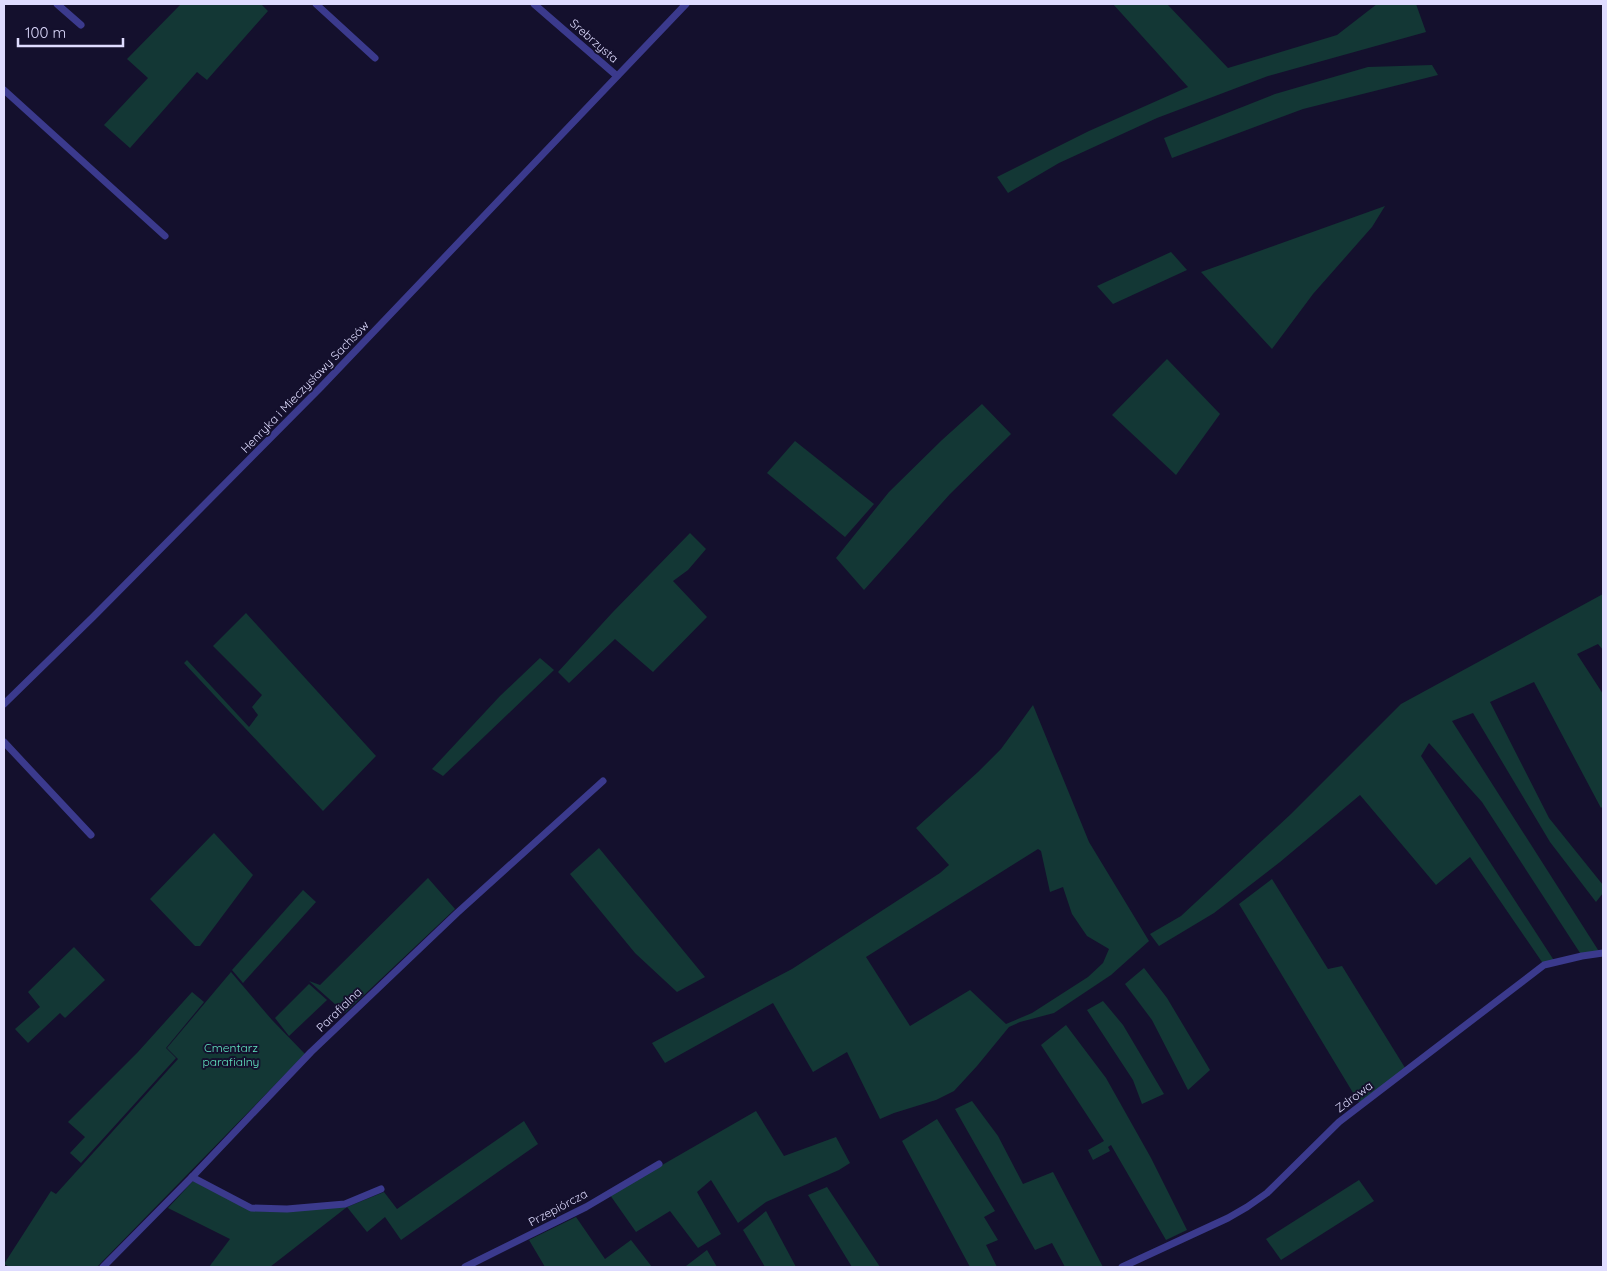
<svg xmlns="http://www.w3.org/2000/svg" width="1607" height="1271" viewBox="0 0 1607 1271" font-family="Quicksand,sans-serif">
<rect width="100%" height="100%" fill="#14102d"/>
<g fill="#133735" fill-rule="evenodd">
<polygon points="181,4 261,4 268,11 207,80 197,72 130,148 104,125 148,78 127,59"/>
<polygon points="1113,4 1167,4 1228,68 1337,35 1377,4 1416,4 1426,32 1268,76 1157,118 1059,163 1008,193 997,177 1089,131 1188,87"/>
<polygon points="1432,65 1438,75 1303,109 1172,158 1164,138 1275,94 1368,67"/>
<polygon points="1385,206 1372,227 1313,294 1272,349 1201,272"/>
<polygon points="1171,252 1187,270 1113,304 1097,286"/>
<polygon points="1167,359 1220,414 1176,475 1112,415"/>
<polygon points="982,404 1011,434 950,494 864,590 836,558 889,492 942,440"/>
<polygon points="795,441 874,504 845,537 767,473"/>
<polygon points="690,533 706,549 688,570 673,581 707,617 653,672 615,639 569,683 558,672 612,613"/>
<polygon points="1603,594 1603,650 1598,644 1577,654 1603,694 1603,806 1601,808 1534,682 1490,702 1549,818 1603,885 1603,893 1596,902 1550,842 1473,713 1452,721 1600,953 1582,956 1482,802 1429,743 1421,756 1555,962 1544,965 1470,857 1436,885 1360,795 1280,862 1214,913 1159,946 1150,934 1181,916 1291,814 1401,704"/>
<polygon points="246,613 376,756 323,811 184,663 187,660 249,727 258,715 252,707 262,695 213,646"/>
<polygon points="540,658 554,670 443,776 432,769 500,696"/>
<path d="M1033,705L1089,842L1149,941L1111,975L1054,1013L1020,1022L1009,1027L977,1066L954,1091L936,1100L894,1113L880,1119L847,1052L813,1072L773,1003L665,1063L652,1043L792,969L940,873L949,865L916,828L978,772L1001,749ZM1038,849L1041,851L1050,892L1063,887L1072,914L1087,936L1109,949L1103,963L1088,977L1032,1013L1006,1024L970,990L910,1026L866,957Z"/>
<polygon points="214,833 253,875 200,946 195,946 150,899"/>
<polygon points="599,848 705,977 677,992 635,953 570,874"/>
<polygon points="428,878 455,909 345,1013 309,981 320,985"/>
<polygon points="1272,879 1328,969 1342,966 1407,1071 1361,1106 1239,904"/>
<polygon points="303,890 316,902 243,983 232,970"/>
<polygon points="74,947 105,980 65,1018 60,1013 28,1043 15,1029 40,1007 28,992"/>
<polygon points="1144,968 1167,998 1210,1070 1188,1090 1152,1020 1125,984"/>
<polygon points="231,972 272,1020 305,1054 97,1267 10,1267 4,1264 51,1191 56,1194 178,1059 167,1048"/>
<polygon points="309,984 327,1000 289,1036 275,1018"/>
<polygon points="192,992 204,1002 166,1048 176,1058 81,1163 70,1153 85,1137 68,1122 138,1052"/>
<polygon points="1103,1001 1123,1025 1164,1094 1142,1104 1133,1080 1087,1010"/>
<polygon points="1066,1025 1106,1078 1151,1158 1187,1230 1166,1240 1111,1145 1108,1147 1110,1151 1093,1160 1088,1150 1104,1141 1041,1045"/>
<polygon points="972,1101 998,1136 1023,1184 1053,1172 1103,1267 1065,1267 1052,1243 1035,1250 955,1109"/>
<polygon points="756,1111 784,1156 836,1137 850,1163 839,1170 766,1202 738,1223 711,1180 697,1192 721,1234 698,1248 670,1211 636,1232 610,1195"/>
<polygon points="937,1119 995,1211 984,1217 998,1240 986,1245 997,1267 970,1267 902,1141"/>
<polygon points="524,1121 538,1144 401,1240 385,1217 367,1232 347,1207 270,1267 209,1267 230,1239 168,1208 193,1181 250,1210 347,1207 384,1192 397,1209"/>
<polygon points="1359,1180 1374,1201 1281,1260 1266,1239"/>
<polygon points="827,1187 880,1267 852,1267 808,1195"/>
<polygon points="766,1211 796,1267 765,1267 743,1230"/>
<polygon points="576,1217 605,1259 631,1240 652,1267 545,1267 529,1240"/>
<polygon points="707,1250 717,1267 684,1267 686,1266"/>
</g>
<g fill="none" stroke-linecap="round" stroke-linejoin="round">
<g stroke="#3b3a8d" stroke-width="7">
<polyline points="57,4 81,25"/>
<polyline points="316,4 375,58"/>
<polyline points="534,4 617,76"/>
<polyline points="4,90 165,236"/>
<polyline points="4,704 93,617 321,387 686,4"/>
<polyline points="4,742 91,835"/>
<polyline points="192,1177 251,1208 287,1209 345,1204 381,1189"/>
<polyline points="103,1267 192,1177 311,1052 457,913 603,781"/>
<polyline points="465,1267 586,1207 659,1164"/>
<polyline points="1122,1267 1228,1218 1247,1207 1267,1193 1339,1122 1544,965 1582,956 1603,953"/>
</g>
</g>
<g text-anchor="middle" stroke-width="4" stroke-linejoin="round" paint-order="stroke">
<g font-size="12" fill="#dfdcff" stroke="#14102d">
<text transform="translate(594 41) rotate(41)" y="4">Srebrzysta</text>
<text transform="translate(305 387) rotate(-46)" y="4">Henryka i Mieczysławy Sachsów</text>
<text transform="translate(339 1010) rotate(-44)" y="4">Parafialna</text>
<text transform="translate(1354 1097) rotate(-37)" y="4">Zdrowa</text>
<text transform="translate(558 1208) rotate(-28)" y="4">Przepiórcza</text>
</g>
<g font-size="12" fill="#62e5c1" stroke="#14102d">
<text x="231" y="1052">Cmentarz<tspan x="231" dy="14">parafialny</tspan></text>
</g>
</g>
<rect width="1607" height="1271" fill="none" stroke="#dfdcff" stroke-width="10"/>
<path d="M18 38v8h105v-8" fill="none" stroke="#dfdcff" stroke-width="2.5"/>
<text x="25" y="38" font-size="15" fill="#dfdcff" stroke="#14102d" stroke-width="4" paint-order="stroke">100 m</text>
</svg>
